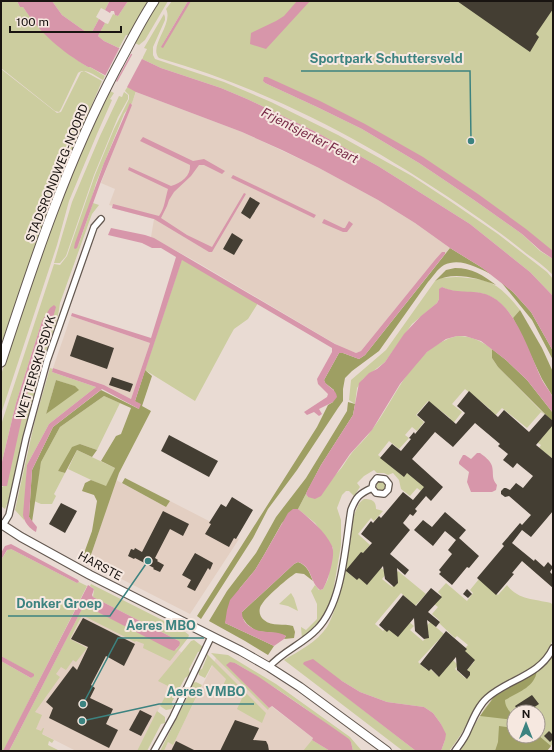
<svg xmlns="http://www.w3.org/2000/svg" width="554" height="752" viewBox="0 0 554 752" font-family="'Public Sans',sans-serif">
<rect width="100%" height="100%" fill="#e9dbd3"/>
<g fill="#e3cfc2">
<polygon points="136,92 242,132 319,168 378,200 415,223 450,248 445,254 434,261 361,351 356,353 344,349 195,261 151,237 154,219 112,208 113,206 109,205 115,189 101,183"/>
<polygon points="71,316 150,343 131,399 104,385 53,368"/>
<polygon points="116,480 166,507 170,501 209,521 239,539 190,614 92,564 93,561 89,559 92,552"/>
<polygon points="82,608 177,649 186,656 137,751 76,751 23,724"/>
<polygon points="217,656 269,708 271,706 313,738 312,740 330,751 164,751 168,742 173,744"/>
</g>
<g fill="#cccd9f" fill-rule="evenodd">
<path d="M1,1H17L20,7H23C38,29 65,53 88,67H90L105,76L103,80C95,76 85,67 78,73L61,109L59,112L55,111L1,68Z"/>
<polygon points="52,1 112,1 109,2 105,10 101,8 96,17 99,19 92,32 86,32 62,15"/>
<polygon points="128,1 150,1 129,35 126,35 119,48 104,41 98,36 105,23 108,24 113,14 118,16"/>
<polygon points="159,1 168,1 145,40 139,45 135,43"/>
<path d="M172,1H188L161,47L190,1H553V256L476,196L361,125L263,81L265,83L317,107L362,129L419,163L474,200L522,234L540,251L553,259V275C545,267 536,260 527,254C510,240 492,227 473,214C377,147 272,90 159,58C148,46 174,24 166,9Z"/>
<polygon points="164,14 165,17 165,20 153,47 153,55 155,59 224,82 271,102 338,135 412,176 450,201 498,234 547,272 553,279 553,296 530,272 470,224 378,166 316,132 247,99 221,88 161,68 142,59 147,49 144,48"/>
<polygon points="1,69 57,113 61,112 81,72 84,71 102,81 50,203 1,345"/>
<path d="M127,87L136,91L132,103L124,114L96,183L78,246L93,203L99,205L92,214L60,303C58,323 49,341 43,361C30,408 18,456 9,504H7L5,509L1,506V486L3,487L28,390L52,321H42L16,403L1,466V425L54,264L60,265L67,256L95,175L114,129L129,99V95L125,91Z"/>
<polygon points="110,91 114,93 110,99 112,100 97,134 69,201 57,245 1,414 1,375 35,271 57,211 81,151"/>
<polygon points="124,92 128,95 128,99 118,117 94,175 66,256 60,263 54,263 72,202 100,136 119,96 122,97"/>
<polygon points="182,259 258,303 248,319 234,329 230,336 195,401 145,370"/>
<path d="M456,277C491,279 498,283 520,310L513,318C503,303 491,293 473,292C462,292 452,292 442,287L439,290V299L437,303L412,324L385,362L363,379L357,388L355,404L349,400L351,380L386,350L435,281L441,278Z"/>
<path d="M457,336C471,336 480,340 492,349V358L498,367L552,422L551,423L553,426V459L539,448L541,445L535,441L552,421L541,412L527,428L502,408L491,420L485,415L490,409L465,389L452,404L462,412L451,426L450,418L428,401L416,415L424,422L417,431L412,427L405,435L409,438L399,449L389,441L378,455L402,475L406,471L425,487L421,491L417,488L410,496L401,489L399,480L393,473L388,475L384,473H377L374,470L364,476L357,483L360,487L354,496L349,491H346L342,495L337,508L341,520V545L332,598L325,615L319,622L302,639L301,627L306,630L317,619V604L311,591L315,585L319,590L323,589L328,579L333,548L315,523L298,509L306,494L308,497C318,489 329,481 338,472C343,467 346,460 351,454C357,446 365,440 371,431C396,399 412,347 457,336Z"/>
<path d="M50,368L53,369L52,372L96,387L49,424L27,465L24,520L15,510L35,420ZM56,380L74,386L46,414Z"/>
<polygon points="104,396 120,403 97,450 80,444 58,471 65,473 54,494 56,496 52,504 41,504 34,501 41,462 60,427"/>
<polygon points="77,450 115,468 106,487 68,469"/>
<circle cx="381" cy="486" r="4.5"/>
<path d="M364,499C372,499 376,501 376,509L383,511L374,521L371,518L358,534L370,545L347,572L355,578L358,574L380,567L387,573L382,579L392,587L396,582L392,578L398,571L426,594L415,606L401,593L375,624L383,631L386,627L395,634L407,620L414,626L410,630L423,641L429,634L424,629L430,622L444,634L418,662L427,670L429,668L438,676L453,660L458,665L455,669L465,678L469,673L466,671L474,662L462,651L468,645L457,636L455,638L439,623L440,621L432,614L438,607L434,604L441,595L438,592L446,583L467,601L473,593L470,590L479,579L498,595L507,585C518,600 534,599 551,603L553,606C553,616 554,627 553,637C546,673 505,674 483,697C479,701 476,709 472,715C465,728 458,740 449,751H441L445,740L441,724L433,713L424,707L387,702L360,692L342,681L304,662V664L416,751H403L284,660C299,651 317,642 327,627C339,607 346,564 350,541C351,530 352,518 357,508C358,504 361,501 364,499Z"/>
<polygon points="8,549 11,549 77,583 79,582 87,586 4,750 1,751 1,661 31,678 34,675 1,656 1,560"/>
<polygon points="91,584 184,631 189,635 188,638 170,661 143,648 144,644 136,641 135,642 82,615 70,639 87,648 76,662 73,660 66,670 61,667 56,674 60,677 35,712 42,715 36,729 41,731 43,728 44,728 42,734 54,740 52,743 49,741 48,745 60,751 9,751 84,605 176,650 179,646 179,641 93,597 94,589 90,586"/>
<polygon points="291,593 294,598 298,611 288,606 279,604"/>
<polygon points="194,640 203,647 201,651 198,652 189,669 190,674 188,676 185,678 172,702 173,707 171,709 166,710 160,706 170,687 158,681 191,641"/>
<polygon points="206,653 266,713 262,723 237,709 243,696 230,683 225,692 221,690 226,679 212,665 205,678 199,675 198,670 202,669 207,657"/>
<path d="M211,653L228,655L276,684L350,737L362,751H353L351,742C314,714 276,687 235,663L227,665L269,708L268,710Z"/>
<path d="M553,654V743L547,751H456L477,721L485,708L494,697L540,669ZM514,712H538V736H514Z"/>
<polygon points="196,682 202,685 173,745 168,742 164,751 160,751 190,692 189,689 192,683"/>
<polygon points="157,711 165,717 165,723 161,724 147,751 137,751"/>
<polygon points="312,740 330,751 303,751"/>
</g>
<g fill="#9e9f63">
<path d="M450,248L481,267L493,275C478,268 460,257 444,265C437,269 433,277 428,282L379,351L352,371L345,378L343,389V401L338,408L297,470L268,509L253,538L201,619L197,616L317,427L328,405L333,402L334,390L325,383L324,380L339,353H343L359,359L365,355Z"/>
<path d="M455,268C472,268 483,275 496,285C478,278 453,271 435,281L446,270Z"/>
<polygon points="501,282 513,292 531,312 553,351 553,360 532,320"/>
<polygon points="520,310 542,348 553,372 553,397 542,379 513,318"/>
<polygon points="492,349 506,360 527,380 538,394 553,413 553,426 551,423 552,421 498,367 492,358"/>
<polygon points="145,370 152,376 142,406 151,411 119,473 92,552 89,559 83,556 92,531 97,501 94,495 82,491 85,483 91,480 106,486 115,468 101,461 116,436 121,434 131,408 104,396 60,427 41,462 32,522 29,517 32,470 53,427 101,390 139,409 135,401"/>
<polygon points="56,380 75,386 79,390 46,414"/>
<polygon points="348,402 355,404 353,415 321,465 298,509 282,523 264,555 255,570 240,588 225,623 274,646 268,655 245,641 209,621 227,591 256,553 276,517 306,478 347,411"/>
<polygon points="80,444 97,450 92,457 77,450 65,473 58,471 72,447"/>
<polygon points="125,478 170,501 166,507 122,483"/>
<path d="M298,562C308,566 309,572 313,581L304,574L296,573C288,578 267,596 262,604C258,609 259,616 264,620C272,627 284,623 293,626L295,632L294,638L284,639L286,636L275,633L256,631L247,624L242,617V612L294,564Z"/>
<path d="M537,671C534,688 518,692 505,700C505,709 513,713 514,720L480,716L494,697Z"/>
<polygon points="499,726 514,728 514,736 538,736 538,735 551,746 547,751 495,751 498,742"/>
</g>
<g fill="#d796aa">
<path d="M17,1H52L62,15L86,32L90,33L92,32L99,19L105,23L98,36L104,41L161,68L221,88L247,99L316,132L378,166L470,224L530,272L553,296V351L531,312L513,292L481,267L450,248L415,223L378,200L319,168L282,150L242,132L136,92L90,67H88C61,51 41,34 23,7H20Z"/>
<polygon points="112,1 128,1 118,16 115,15 114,11 111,11 110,13 105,10 109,2"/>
<polygon points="188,1 191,1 163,48 161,47"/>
<polygon points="297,1 310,1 266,49 250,44 251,33 276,21 284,16"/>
<polygon points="264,77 267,77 320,101 365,124 423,157 478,194 526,229 553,251 553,259 541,251 522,234 474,200 419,163 362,129 317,107 265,83 263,81"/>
<polygon points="130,103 132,105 100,184 77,248 75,249 74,248 75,243 104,163"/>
<path d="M143,137L193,161L204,159L225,171L222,174L204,165H199L191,176L174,192L169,200L167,206L161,218L187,235L212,247L244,193L246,194L212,252H209L154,219L112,208L113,204L159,216C165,207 165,199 168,189L128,170L129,167L171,186C181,183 191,176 190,165L140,141Z"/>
<polygon points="233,175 316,215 314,218 231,178"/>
<polygon points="324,219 343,228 345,228 349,221 353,224 347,232 343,232 322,223"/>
<path d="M111,228L145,235L154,238L335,344L356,353L361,351L434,261L442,252H445V254L365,355L359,359L343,353H339L324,380C327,388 336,388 337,397L333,402L319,409L322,414L319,416L314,412L307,415L304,412L327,397L328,394L318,384L317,379L332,352V348L182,260L135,401L141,404L139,409L102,389L53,427L32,470L29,517L37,527L36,532C30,529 24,522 23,515L27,465L49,424L96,387L52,372L53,368L104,385L131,399L150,343L71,316L72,313L151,338L176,257L161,248H152L142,243L108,235Z"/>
<path d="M442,287C458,295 477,288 492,297C517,310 530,355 542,380C544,384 552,394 553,398C554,402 553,409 553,413L527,380L506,360L481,341L465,336H457L446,339L427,352L415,366L400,384L372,430L350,454L321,496L315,499L308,497L306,494L307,491L321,465L353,415L359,383L369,373L377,369L385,362L404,334L421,316L437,303L439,299V289Z"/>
<polygon points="54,305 56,307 52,321 28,390 7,486 1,486 1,466 16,403 42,321 50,308"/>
<path d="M477,453H480C484,456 490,460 492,466C494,474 491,478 497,485L496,490L492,492H471L467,482L469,472L459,464V462L463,455H465L471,459Z"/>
<path d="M293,509H298C310,519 325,531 332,546C336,555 328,581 323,589L320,590C309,581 313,567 298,562L294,564L242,612C242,618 244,622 249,626C263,636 277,629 286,636L284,639L274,646L225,623L227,610L230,600L255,570L264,555L288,513Z"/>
<polygon points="11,544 78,580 79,582 77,583 11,549 7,550 1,560 1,553 5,546"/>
<polygon points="88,585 94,589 92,595 93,597 179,641 180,643 179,646 174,651 169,649 84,605 9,751 3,751"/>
<polygon points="1,656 34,674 34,676 31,678 1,661"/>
<polygon points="313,659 342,681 360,692 387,702 424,707 433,713 441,724 446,734 445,740 441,751 416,751 303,664 304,662"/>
<polygon points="230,662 235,663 259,677 332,727 349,739 351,742 353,751 330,751 312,740 313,738 272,706 269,708 226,665"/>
</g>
<g fill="#e9dbd3">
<polygon points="120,47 132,52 115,83 104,78"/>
<polygon points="133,53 143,57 126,89 116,84"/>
</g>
<g fill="#443e33">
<polygon points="457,1 553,1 553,9 536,34 539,37 530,52"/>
<polygon points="250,197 260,203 250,219 241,213"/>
<polygon points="232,233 243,240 234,255 223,249"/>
<polygon points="77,335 114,348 107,369 70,356"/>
<polygon points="112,377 133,384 130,392 109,385"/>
<polygon points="469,391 498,417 504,410 529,432 545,414 553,421 553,425 536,445 553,459 553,511 531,537 522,530 512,543 534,561 535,559 544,567 548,562 553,567 550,572 553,575 553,588 522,561 512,573 514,574 496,595 477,578 504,546 502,544 520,523 522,525 531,515 509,496 505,497 501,494 501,491 504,488 506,488 510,490 516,483 523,488 533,476 517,463 513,468 503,460 508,454 498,446 500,444 475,423 453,447 435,432 412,459 443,487 431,501 426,496 415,509 417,511 413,516 410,514 403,523 410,530 390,554 409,570 405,575 397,568 398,583 394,587 385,579 383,566 367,585 359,578 357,580 346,571 346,570 361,552 363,553 372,543 361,534 371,521 373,523 379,516 381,518 403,492 413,500 424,487 407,473 404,477 380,458 392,444 401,451 411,439 409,438 414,432 415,434 425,422 417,415 429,401 456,424 465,413 457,406"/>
<polygon points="169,435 218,461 209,477 161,451"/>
<polygon points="232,497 253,510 236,539 234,538 229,547 205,534 211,524 209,523 221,504 226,507"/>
<polygon points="61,503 77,511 65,533 49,524"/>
<polygon points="163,511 189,524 183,536 170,529 155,558 158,560 157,561 164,565 160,572 153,569 154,568 135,558 134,559 128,556 131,549 134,550 135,548 142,552"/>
<polygon points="445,512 466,530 459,538 479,556 469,568 467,567 452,585 439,574 441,572 439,570 452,554 448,550 456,540 445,531 433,546 414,530 423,520 432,527"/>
<polygon points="195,553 213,563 210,570 208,568 195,591 187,587 191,580 182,575"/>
<polygon points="431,588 442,597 428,612 440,622 436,627 427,620 429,638 424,639 415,631 414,618 398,637 389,630 387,632 379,625 403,595 416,606"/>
<polygon points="467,589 472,594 468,598 463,594"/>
<polygon points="83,618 135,644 124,666 106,656 91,685 95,688 90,698 113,709 106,724 118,730 109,748 49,718 53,708 46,702 73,666 77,670 88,647 71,639"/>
<polygon points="446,631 467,649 465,651 475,660 467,670 470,672 470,675 467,679 457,670 456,657 439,677 431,669 429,671 420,664"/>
<polygon points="532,695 539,704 527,712 519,712 515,706"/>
<polygon points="140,710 152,716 141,736 129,730"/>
<polygon points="235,720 259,728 253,740 266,741 268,745 269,751 220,751"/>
<polygon points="549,731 553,735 553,739 550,742 544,736"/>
<polygon points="176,741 196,751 171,751"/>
</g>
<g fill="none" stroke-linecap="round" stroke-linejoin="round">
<defs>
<g id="street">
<polyline points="3,525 9,515 26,438 47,361 94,227 101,219"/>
<path d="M269,667C283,651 303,644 317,629C343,603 345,546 351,510C356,497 359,494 372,488L376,493L384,494L388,490L389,484L385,479L377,478L373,483L372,488"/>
<polyline points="154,751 173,717 211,637"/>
<path d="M455,751C460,744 465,738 468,730C473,719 478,706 487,698C508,679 540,676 553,648"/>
</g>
<polyline id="secondary" points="1,524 21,537 90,575 241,651 269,667 300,687 387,751"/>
<path id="primary" d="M1,362C34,261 67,161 117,67C129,45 140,22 154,1"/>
</defs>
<use href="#street" stroke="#635850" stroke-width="8"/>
<use href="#secondary" stroke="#635850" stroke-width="10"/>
<use href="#primary" stroke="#635850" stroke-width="11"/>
<use href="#street" stroke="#fff" stroke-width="5.5"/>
<use href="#secondary" stroke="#fff" stroke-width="8"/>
<use href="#primary" stroke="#fff" stroke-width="9"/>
</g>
<g text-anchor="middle" stroke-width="4" stroke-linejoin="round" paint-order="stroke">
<g font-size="12" fill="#191411" stroke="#f6e8e0">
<text transform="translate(57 173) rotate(-68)" y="4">STADSRONDWEG-NOORD</text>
<text transform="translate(36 367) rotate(-73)" y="4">WETTERSKIPSDYK</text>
<text transform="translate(100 566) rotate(28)" y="4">HARSTE</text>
</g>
<g font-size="13" font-style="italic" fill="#772a47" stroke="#f6e8e0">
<text transform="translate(310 135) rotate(27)" y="5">Frjentsjerter Feart</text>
</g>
</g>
<path fill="none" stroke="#3c8380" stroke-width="1.5" d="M471 141L470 71H301M148 561L110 616H8M83 704L118 638H204M82 721L159 704H254"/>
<g fill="#3c8380" stroke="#f6e8e0" stroke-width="1.5">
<circle cx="471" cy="141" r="4"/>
<circle cx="148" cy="561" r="4"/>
<circle cx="83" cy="704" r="4"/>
<circle cx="82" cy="721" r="4"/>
</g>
<g font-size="13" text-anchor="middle" font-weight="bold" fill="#3c8380" stroke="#f6e8e0" stroke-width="4" stroke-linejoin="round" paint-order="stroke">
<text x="386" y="63">Sportpark Schuttersveld</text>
<text x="59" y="608">Donker Groep</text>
<text x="161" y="630">Aeres MBO</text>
<text x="206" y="696">Aeres VMBO</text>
</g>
<rect width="554" height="752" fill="none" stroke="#191411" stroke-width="4"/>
<g transform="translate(526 724)"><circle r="19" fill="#f6e8e0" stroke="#9e938d"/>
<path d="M0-3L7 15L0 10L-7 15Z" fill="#3c8380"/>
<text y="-6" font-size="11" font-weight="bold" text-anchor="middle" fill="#191411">N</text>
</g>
<path d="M10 26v6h111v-6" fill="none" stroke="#191411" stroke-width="2"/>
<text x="16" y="26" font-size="12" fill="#191411" stroke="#f6e8e0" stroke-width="3" paint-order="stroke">100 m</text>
</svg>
